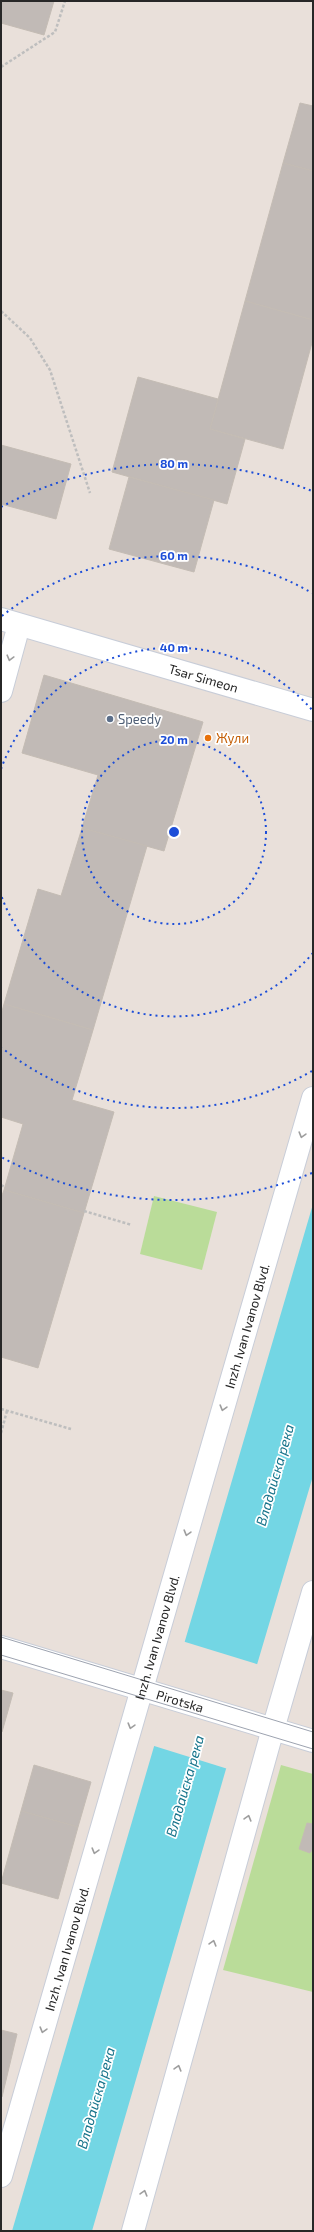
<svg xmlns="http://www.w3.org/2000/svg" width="314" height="2232" viewBox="0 0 314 2232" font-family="'Exo 2',sans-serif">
<rect width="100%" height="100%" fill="#e9e0da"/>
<g fill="#badc99">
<polygon points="154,1196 217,1212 202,1270 140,1254"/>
<polygon points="281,1765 313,1774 313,1992 223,1970"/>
</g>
<polygon fill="#73d6e4" points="313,1204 313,1476 226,1769 92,2231 12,2231"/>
<polygon fill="#e9e0da" points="182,1641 260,1665 228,1769 151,1745"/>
<g fill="#c1bab6" stroke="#c4bcb4">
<polygon points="1,1 54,1 44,35 1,23"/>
<polygon points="300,103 313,106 313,171 283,163"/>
<polygon points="283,163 313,171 313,320 245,301"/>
<polygon points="245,301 313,320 313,339 283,449 210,429"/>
<polygon points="138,377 218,399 210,429 245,439 227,504 112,472"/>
<polygon points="1,445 71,464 56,519 1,504"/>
<polygon points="129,477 214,500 194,572 109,549"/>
<polygon points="44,675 203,722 164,851 82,828 98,775 22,753"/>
<polygon points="82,828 147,846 93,1030 4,1004 38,889 61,896"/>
<polygon points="4,1004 93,1030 72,1100 114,1112 84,1213 4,1190 23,1124 1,1117 1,1015"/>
<polygon points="4,1190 84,1213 38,1368 1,1357 1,1198"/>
<polygon points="1,1690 13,1693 2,1732 1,1732"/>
<polygon points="34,1765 91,1782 78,1827 21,1811"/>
<polygon points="21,1811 78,1827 58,1899 1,1883"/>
<polygon points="307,1823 313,1824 313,1851 311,1851 310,1853 299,1849"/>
<polygon points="1,2030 17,2034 2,2097 1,2096"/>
</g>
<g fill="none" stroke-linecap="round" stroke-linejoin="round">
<defs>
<g id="minor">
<path id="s1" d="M1,619L313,710"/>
<polyline points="1,691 19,625"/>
<path id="s2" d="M1,1647L313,1741"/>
<path id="s3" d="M1,2176L313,1098"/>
<polyline points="133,2231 271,1736 313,1592"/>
</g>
</defs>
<use href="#minor" stroke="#c8cdd8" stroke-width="24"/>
<g stroke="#bebebe" stroke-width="2.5" stroke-dasharray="3 2" stroke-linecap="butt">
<polyline points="1,67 55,32 65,1"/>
<polyline points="1,311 30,338 50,370 90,493"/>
<polyline points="1,1185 5,1187"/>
<polyline points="84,1211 132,1225"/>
<polyline points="1,1409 71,1429"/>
<polyline points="1,1433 7,1411"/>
</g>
<use href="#minor" stroke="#fff" stroke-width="22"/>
<g stroke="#9da3b0" stroke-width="1">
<polyline points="1,1637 313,1732"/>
<polyline points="1,1655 313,1749"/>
</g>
</g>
<defs><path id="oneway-chevron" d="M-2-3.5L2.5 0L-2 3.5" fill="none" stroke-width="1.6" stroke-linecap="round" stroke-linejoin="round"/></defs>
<g stroke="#9e9e9e">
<use href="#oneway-chevron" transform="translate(10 658) rotate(105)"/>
<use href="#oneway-chevron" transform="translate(302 1135) rotate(106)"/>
<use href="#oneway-chevron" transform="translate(223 1408) rotate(106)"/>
<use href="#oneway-chevron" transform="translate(187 1533) rotate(106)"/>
<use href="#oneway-chevron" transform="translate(131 1726) rotate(106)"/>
<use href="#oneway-chevron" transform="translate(248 1818) rotate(-74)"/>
<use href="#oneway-chevron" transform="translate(95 1851) rotate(106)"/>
<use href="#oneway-chevron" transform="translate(213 1943) rotate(-74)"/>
<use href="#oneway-chevron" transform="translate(43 2030) rotate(106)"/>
<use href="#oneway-chevron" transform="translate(178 2068) rotate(-74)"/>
<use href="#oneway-chevron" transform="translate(144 2193) rotate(-74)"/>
</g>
<g fill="none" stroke="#1d4ed8" stroke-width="2" stroke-dasharray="2 4">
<circle cx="174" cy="832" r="92"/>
<path d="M313 953A184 184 0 0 1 1 895M1 769A184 184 0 0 1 313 711"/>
<path d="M312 1071A276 276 0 0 1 2 1048M2 616A276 276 0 0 1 312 593"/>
<path d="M312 1173A368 368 0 0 1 1 1157M1 507A368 368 0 0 1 312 491"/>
</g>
<circle fill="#5c6f8a" stroke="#fff" stroke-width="1.5" cx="110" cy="719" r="4"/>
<circle fill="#e8710a" stroke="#fff" stroke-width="1.5" cx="208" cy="738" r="4"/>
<g text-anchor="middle" stroke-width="3.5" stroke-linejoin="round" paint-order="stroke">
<g font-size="13" fill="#272727" stroke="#fff">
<text dy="5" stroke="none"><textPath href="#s1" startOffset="211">Tsar Simeon</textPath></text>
<text dy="5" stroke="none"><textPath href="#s3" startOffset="885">Inzh. Ivan Ivanov Blvd.</textPath></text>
<text dy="5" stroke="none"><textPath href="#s3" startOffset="561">Inzh. Ivan Ivanov Blvd.</textPath></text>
<text dy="5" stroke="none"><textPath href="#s2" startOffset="187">Pirotska</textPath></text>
<text dy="5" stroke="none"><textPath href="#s3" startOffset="237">Inzh. Ivan Ivanov Blvd.</textPath></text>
</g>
<g font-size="13" fill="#4e5e75" stroke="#fff" text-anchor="start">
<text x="118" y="724">Speedy</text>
</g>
<g font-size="13" fill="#c56008" stroke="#fff" text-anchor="start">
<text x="216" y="743">Жули</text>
</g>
<g font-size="14" font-style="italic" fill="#17748b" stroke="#fff">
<text transform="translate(275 1475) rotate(-74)" y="5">Владайска река</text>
<text transform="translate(185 1786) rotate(-74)" y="5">Владайска река</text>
<text transform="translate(96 2098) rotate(-74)" y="5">Владайска река</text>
</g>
</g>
<circle cx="174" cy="832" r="6" fill="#1d4ed8" stroke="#fff" stroke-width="2"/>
<g font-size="12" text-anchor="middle" font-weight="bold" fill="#1d4ed8" stroke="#fff" stroke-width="3.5" stroke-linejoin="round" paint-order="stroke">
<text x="174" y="468">80 m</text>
<text x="174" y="560">60 m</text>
<text x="174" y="652">40 m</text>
<text x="174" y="744">20 m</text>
</g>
<rect width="314" height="2232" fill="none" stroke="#272727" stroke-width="4"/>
</svg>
